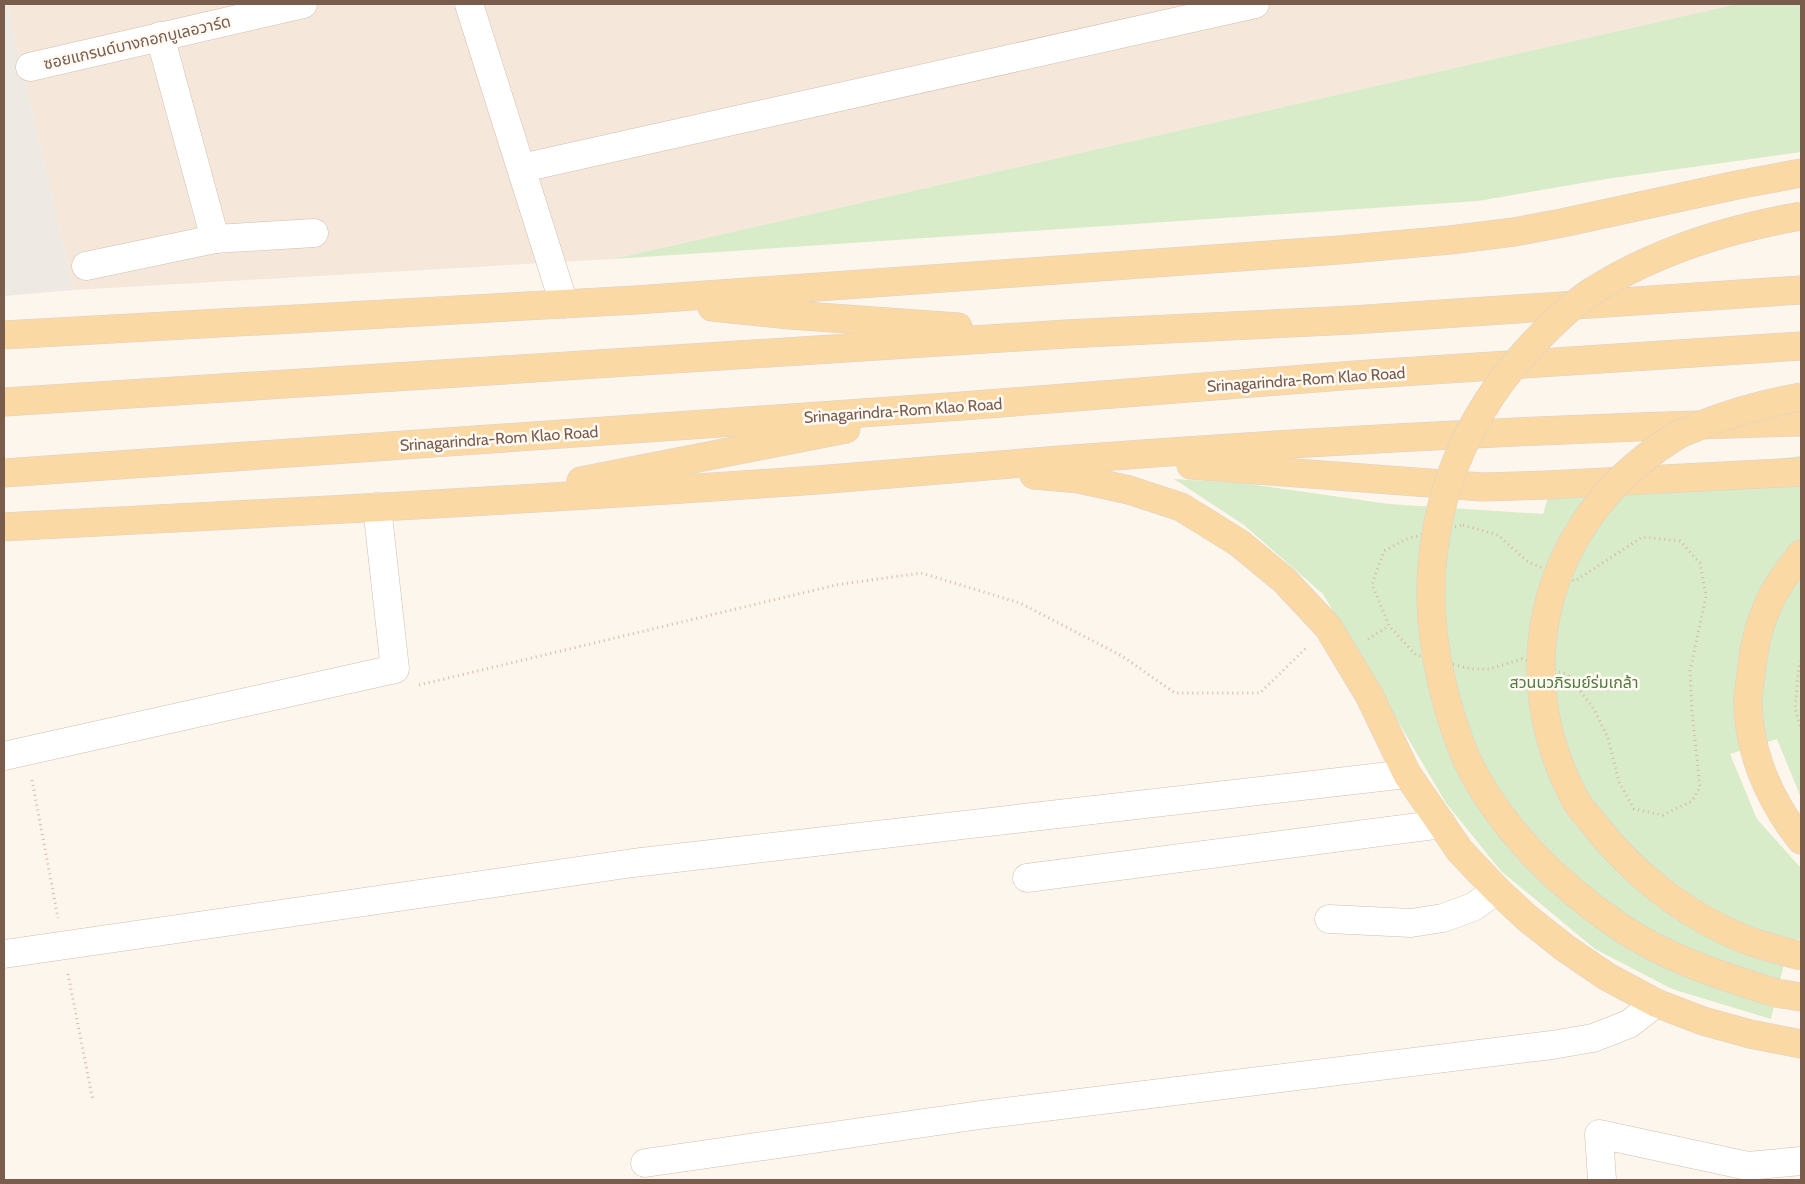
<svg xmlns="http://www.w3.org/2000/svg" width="1805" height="1184" viewBox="0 0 1805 1184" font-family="Cabin,'Noto Sans Thai',sans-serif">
<rect width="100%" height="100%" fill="#fdf6ec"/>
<polygon fill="#f5e8da" points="7,4 1737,4 613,259 74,290"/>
<polygon fill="#efe9e4" points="4,4 7,4 74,290 4,296"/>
<g fill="#d8ecc9">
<polygon points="1737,4 1801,4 1801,152 1606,179 1478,201 613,259"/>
<polygon points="1801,456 1801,798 1777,739 1730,754 1757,819 1801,868 1801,940 1790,939 1771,1019 1672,989 1595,949 1501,871 1446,803 1323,594 1244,525 1174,479 1242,483 1389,504 1543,514 1555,475 1742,463"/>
</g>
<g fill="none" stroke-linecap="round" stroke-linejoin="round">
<defs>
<g id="minor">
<polyline points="469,4 564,304"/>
<polyline points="160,36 215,239"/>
<polyline points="30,67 303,4"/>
<polyline points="522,168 1255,4"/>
<polyline points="86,266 215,239 314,233"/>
<polyline points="4,756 395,669 377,507"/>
<polyline points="1027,878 1442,824"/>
<polyline points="1329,919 1411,923 1443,918 1473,907 1497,890"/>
<polyline points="4,954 633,863 1407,774"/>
<polyline points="645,1163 980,1115 1552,1045 1593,1038 1629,1024 1656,1003"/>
<polyline points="1602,1180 1599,1134 1748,1166 1801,1161"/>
</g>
<g id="major">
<polyline points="712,307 790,315 958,327"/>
<polyline points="4,335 636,300 1339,250 1450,240 1514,232 1562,223 1737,185 1801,173"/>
<polyline points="4,402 1066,334 1352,320 1801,290"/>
<polyline points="1191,465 1482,487 1547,485 1801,472"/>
<polyline points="4,473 962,406 1355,375 1801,346"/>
<polyline points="1034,475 1079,479 1129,490 1181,507 1239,543 1284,580 1328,627 1369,695 1407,774 1460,851 1497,890 1527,918 1565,948 1606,976 1656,1003 1703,1021 1750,1034 1801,1044"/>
<polyline points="581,481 846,429"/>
<path d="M4,527C275,513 546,499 817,480C898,474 979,466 1060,460C1307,441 1554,428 1801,422"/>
<path d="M1801,554C1789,570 1776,586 1768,605C1758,627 1753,650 1751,674C1750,683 1748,692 1748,701C1748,752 1770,801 1801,840"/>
<polyline points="1776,993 1801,997"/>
</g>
</defs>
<use href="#minor" stroke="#d1beb0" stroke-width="29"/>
<use href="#major" stroke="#dad1cd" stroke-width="29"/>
<g stroke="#d9b8a5" stroke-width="3" stroke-dasharray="1 4" stroke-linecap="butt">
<polygon points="1463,525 1498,535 1528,562 1575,581 1642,537 1680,541 1700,563 1706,596 1690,671 1692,712 1700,787 1692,801 1663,815 1634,809 1619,782 1608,738 1594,709 1568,675 1522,659 1489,669 1471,669 1416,655 1389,626 1372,584 1384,551 1406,539"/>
<polyline points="1368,639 1389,626"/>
<polyline points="1801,661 1799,667 1795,708 1801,730"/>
<polyline points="419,685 836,585 921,573 1020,603 1122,656 1175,693 1260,693 1306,648"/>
<polyline points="32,780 58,918"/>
<polyline points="68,974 93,1101"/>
</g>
<use href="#minor" stroke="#fff" stroke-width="28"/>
<use href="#major" stroke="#fbd9a5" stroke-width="28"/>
<defs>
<g id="major-bridge">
<path d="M1801,397C1767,403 1734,412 1701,425C1694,429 1685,431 1678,435C1547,514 1503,666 1576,801C1581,809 1588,817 1594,824C1629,869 1675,907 1726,931C1749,943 1776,949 1801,956"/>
<path d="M1776,993C1721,976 1665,958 1617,925C1556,883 1499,827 1467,760C1456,735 1448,709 1442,683C1412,559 1444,439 1531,346C1549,327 1569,307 1591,292C1655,251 1727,229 1801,216"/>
</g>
</defs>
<use href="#major-bridge" stroke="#dad1cd" stroke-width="29" stroke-linecap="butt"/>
<use href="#major-bridge" stroke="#fbd9a5" stroke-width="28"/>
</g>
<g text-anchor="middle" stroke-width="5" stroke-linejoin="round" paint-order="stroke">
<g font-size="16" fill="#7a5c4d" stroke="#fffaf3">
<text transform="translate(137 42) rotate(-13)" y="6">ซอยแกรนด์บางกอกบูเลอวาร์ด</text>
<text transform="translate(1306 379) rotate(-4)" y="6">Srinagarindra-Rom Klao Road</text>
<text transform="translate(903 410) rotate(-4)" y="6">Srinagarindra-Rom Klao Road</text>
<text transform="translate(499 438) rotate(-4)" y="6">Srinagarindra-Rom Klao Road</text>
</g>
<g font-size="16" fill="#537a41" stroke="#fffaf3">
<text x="1574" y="688">สวนนวภิรมย์ร่มเกล้า</text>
</g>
</g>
<rect width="1805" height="1184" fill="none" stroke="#7a5c4d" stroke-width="10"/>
</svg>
